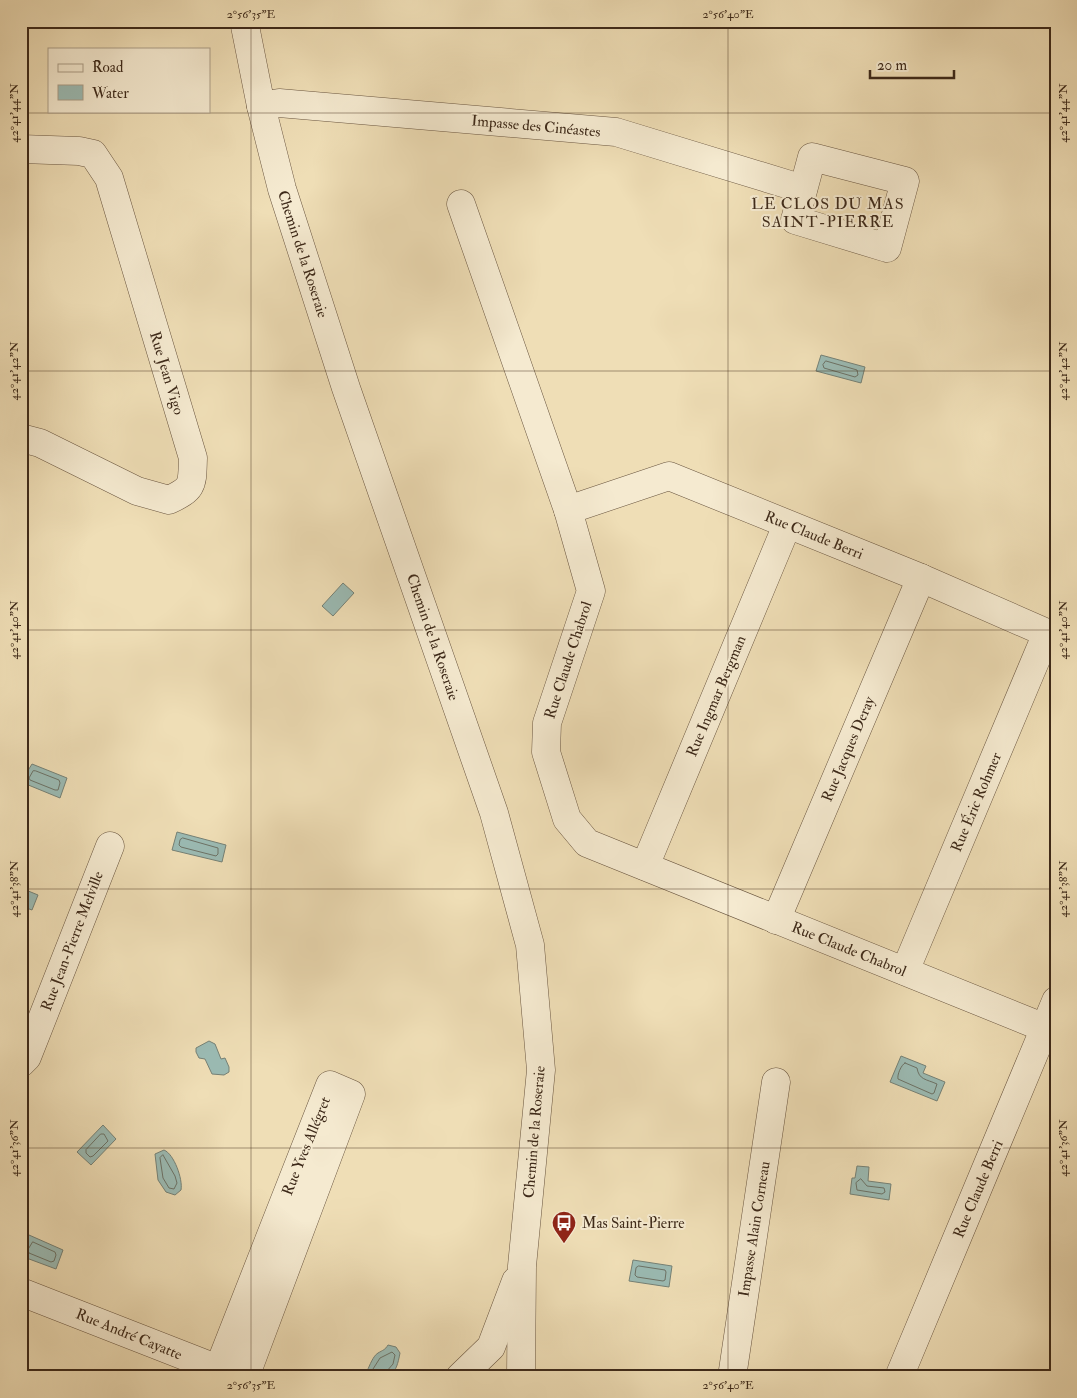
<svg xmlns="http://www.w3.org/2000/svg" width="1077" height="1398" viewBox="0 0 1077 1398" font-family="'IM FELL Double Pica',serif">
<rect width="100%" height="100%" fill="#efdeb6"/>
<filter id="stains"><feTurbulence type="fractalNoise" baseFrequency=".004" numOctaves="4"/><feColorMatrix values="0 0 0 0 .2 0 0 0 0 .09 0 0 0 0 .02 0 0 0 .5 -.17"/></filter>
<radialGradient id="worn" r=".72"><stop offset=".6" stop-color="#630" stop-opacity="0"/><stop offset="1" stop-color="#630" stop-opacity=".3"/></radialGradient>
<g fill="#9bbbb4" stroke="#758176">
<polygon points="821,355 865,367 861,383 816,371"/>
<polygon points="343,583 354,593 333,616 322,606"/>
<polygon points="32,764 67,778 60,798 21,782"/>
<polygon points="177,832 226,845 222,862 172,850"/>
<polygon points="21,888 38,895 32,910 21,906"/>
<polygon points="209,1041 215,1044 221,1059 225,1058 229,1067 229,1072 224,1075 212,1074 205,1059 199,1058 196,1052 196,1048"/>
<polygon points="901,1056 926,1066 923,1073 945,1082 937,1101 890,1082"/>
<polygon points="103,1125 116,1139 91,1165 77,1152"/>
<path d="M164,1150C174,1154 183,1179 181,1190L175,1195L166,1192L158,1180L155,1154Z"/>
<polygon points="857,1166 869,1167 868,1181 891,1184 889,1200 850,1194 852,1178 855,1178"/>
<polygon points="29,1235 63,1250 56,1269 21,1256"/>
<polygon points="633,1260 672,1266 669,1287 629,1281"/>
<path d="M388,1345L396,1347L400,1353C396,1375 392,1377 371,1377L367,1371C370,1365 373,1356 378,1353C383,1350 385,1350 388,1345Z"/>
</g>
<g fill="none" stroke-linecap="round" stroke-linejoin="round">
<g stroke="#6c7266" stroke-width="1">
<polygon points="826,361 857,370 858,375 855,377 824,368 823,365"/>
<polygon points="36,771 59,780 60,783 58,790 55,790 30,780 29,778 33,771"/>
<polygon points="183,838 218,848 218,854 216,856 181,847 179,845 180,840"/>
<path d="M905,1063L917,1068C919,1080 926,1079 937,1084L934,1093L932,1094L898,1079C897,1075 901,1065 905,1063Z"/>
<polygon points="101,1134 104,1134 108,1141 93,1156 90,1157 86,1153 86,1150"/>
<polygon points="163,1155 175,1176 177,1183 174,1189 169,1188 163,1178 160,1158"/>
<polygon points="861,1179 867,1186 884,1188 885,1192 882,1194 857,1190 856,1183"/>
<polygon points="33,1242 55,1252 56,1255 54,1261 51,1262 29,1253 28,1250"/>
<polygon points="639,1266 665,1270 666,1272 665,1280 663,1281 637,1277 635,1275 636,1268"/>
<polyline points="375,1377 373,1369 380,1358 392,1352 395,1355 393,1364 386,1372 386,1377"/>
</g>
<defs>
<g id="minor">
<polyline points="244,21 261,106 282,189 346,388 494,813 530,945 541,1070 522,1266 521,1377"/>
<polyline points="261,106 279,103 616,132 803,189"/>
<path d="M21,149L79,151L93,154L109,178L193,458C192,485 194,488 169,500L137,491L40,443L21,438"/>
<polygon points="812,157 905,181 887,248 795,220"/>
<polyline points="461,204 568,510 591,591 547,723 546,752 567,819 587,843 1045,1028"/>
<polyline points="568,510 669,476 921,578 1056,637"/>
<polyline points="645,866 787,525"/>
<polyline points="776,920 921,578"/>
<polyline points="905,971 1047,633"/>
<polyline points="21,1063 27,1057 110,846"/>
<polyline points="21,1292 236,1376"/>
<polyline points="217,1377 218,1370 330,1085 351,1094 245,1377"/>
<polyline points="460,1377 491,1347 516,1281"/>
<polyline points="732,1377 776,1082"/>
<polyline points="899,1377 1056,1001"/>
</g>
</defs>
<use href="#minor" stroke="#6a5640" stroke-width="29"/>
<use href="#minor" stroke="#f5ead0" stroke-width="28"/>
</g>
<path fill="none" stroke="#3d2919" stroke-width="1" stroke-opacity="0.45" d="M251,21V1377M728,21V1377M21,113H1056M21,371H1056M21,630H1056M21,889H1056M21,1148H1056"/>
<defs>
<symbol id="bus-pin" viewBox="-11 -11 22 30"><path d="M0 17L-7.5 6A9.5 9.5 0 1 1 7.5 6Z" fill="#8f2418" stroke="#f5ead0"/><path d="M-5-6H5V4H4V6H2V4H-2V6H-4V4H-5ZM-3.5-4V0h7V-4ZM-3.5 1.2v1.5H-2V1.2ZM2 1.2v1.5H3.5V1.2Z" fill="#fff"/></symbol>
</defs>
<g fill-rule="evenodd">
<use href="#bus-pin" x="550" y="1209" width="28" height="38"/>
</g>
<g text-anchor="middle" stroke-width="4" stroke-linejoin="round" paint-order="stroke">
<g font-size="15" fill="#3d2919" stroke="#f5ead0">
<text transform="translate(536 126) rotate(5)" y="5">Impasse des Cinéastes</text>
<text transform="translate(303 254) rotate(72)" y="5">Chemin de la Roseraie</text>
<text transform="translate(167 373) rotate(73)" y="5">Rue Jean Vigo</text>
<text transform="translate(814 535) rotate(22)" y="5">Rue Claude Berri</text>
<text transform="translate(433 637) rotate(71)" y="5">Chemin de la Roseraie</text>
<text transform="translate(568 660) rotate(-72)" y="5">Rue Claude Chabrol</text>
<text transform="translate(716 696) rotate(-67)" y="5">Rue Ingmar Bergman</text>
<text transform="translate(848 749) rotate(-67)" y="5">Rue Jacques Deray</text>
<text transform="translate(976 802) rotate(-67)" y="5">Rue Éric Rohmer</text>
<text transform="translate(72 941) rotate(-69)" y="5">Rue Jean-Pierre Melville</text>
<text transform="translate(849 949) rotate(22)" y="5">Rue Claude Chabrol</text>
<text transform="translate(534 1132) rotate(-85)" y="5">Chemin de la Roseraie</text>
<text transform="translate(306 1146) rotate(-68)" y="5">Rue Yves Allégret</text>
<text transform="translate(978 1189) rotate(-67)" y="5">Rue Claude Berri</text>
<text transform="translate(754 1229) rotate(-81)" y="5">Impasse Alain Corneau</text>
<text transform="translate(129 1334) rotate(22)" y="5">Rue André Cayatte</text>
</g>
<g font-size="15" fill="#3d2919" stroke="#f5ead0" text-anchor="start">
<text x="582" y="1228">Mas Saint-Pierre</text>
</g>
<g font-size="16" letter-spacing="1" fill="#3d2919" stroke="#f5ead0">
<text x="828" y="209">LE CLOS DU MAS<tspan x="828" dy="18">SAINT-PIERRE</tspan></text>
</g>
</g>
<rect width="1077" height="1398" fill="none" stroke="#efdeb6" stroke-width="55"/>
<rect x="48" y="48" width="162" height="65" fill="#f5ead0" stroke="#ab9d87"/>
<rect x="58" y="64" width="25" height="8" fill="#f5ead0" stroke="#ab9d87"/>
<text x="92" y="72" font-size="15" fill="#3d2919">Road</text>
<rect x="58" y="85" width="25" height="15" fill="#9bbbb4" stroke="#ab9d87"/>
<text x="92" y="98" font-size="15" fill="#3d2919">Water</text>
<path d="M870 70v8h84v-8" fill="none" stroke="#3d2919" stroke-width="2.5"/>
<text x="877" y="70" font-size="15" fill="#3d2919" stroke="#f5ead0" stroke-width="4" paint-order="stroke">20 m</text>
<rect x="28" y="28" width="1022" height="1342" fill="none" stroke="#3d2919" stroke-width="2"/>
<g font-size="12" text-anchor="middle" fill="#3d2919">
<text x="251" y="18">2°56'35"E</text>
<text x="728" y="18">2°56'40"E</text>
<text transform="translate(14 113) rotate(-90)" y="4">42°41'44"N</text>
<text transform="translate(1063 113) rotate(-90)" y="4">42°41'44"N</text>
<text transform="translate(14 371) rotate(-90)" y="4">42°41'42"N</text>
<text transform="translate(1063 371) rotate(-90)" y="4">42°41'42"N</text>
<text transform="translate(14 630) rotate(-90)" y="4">42°41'40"N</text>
<text transform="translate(1063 630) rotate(-90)" y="4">42°41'40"N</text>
<text transform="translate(14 889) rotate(-90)" y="4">42°41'38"N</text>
<text transform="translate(1063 889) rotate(-90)" y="4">42°41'38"N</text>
<text transform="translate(14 1148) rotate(-90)" y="4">42°41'36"N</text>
<text transform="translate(1063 1148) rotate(-90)" y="4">42°41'36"N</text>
<text x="251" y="1389">2°56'35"E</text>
<text x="728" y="1389">2°56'40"E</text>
</g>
<rect width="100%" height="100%" filter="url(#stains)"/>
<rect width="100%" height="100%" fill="url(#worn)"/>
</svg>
